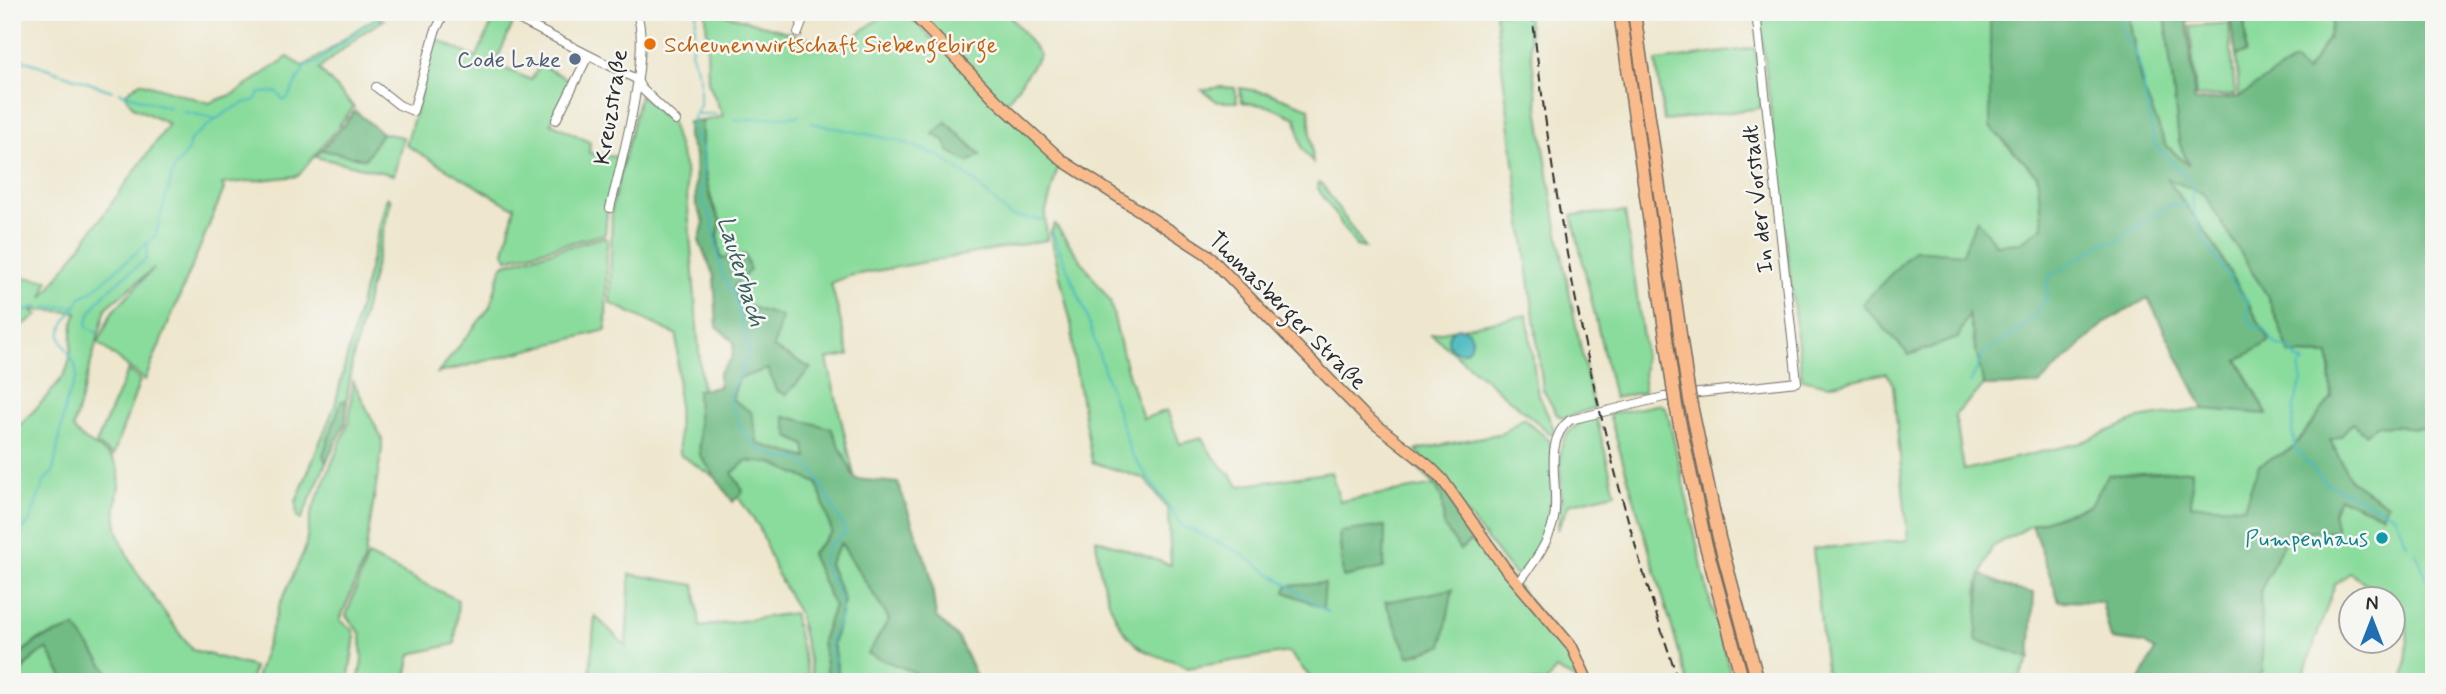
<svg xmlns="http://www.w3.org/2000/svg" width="2446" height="694" viewBox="0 0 2446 694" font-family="Mynerve,sans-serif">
<rect width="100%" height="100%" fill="#f6f6f2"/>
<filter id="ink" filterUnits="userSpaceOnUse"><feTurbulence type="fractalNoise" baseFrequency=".0143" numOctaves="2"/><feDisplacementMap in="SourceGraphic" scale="14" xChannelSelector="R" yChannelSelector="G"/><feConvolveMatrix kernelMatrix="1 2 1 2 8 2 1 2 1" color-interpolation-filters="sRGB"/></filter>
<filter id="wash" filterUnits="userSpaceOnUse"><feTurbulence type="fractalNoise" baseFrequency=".00686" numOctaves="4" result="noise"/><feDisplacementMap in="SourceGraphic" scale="28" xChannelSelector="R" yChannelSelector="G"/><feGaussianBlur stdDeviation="1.57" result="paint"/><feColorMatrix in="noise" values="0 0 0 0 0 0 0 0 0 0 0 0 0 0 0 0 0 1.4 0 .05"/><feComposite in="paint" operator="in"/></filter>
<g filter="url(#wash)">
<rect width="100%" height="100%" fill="#eee7ce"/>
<g fill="#8adc9c" stroke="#5a8464" stroke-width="2" fill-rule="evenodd">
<polygon points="497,12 514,21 495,64 531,80 540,65 572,81 551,123 590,142 589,153 623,158 607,211 605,234 507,259 504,252 515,206 510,206 406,145 436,39 476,58"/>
<path d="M706,12H716L840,47L888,12H905L1059,163L1045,215L1047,240L849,276L831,283L849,355L827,359L855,479L805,445L808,458L757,444L751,413L732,399L739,378L768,369L776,389L773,348L781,317L737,303C731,272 712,255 721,221C706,198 701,150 702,121L723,116L708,82ZM946,122L980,154V155L968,162C950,144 943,153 946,122Z"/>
<polygon points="915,12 1007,12 1040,55 1005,105"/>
<path d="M1495,12H1527C1540,146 1564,277 1594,408L1564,418L1557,415L1543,389Z"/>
<polygon points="1759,12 1990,12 1990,127 2037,175 2043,228 2019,243 1995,245 1977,219 1968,313 1984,386 1955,415 1964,470 2080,443 2138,419 2204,409 2267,413 2238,360 2270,341 2210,238 2165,177 2204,194 2268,297 2290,354 2329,355 2332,397 2292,449 2259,465 2245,508 2191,506 2192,470 2032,525 1992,547 1978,583 1979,627 1976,640 2030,658 2017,682 1827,682 1813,549 1908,540 1893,385 1887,373 1828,385 1802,379"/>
<polygon points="2128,12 2165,12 2179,142 2190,167 2166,145 2141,83"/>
<polygon points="2244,12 2335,12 2336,15 2328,39 2306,73 2293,61 2239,97 2236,55 2246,53"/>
<path d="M376,18L384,20L364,32L319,69L354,107L298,176L222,184L224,189L145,380L98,343L112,312L154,268L106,308L73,428C83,445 111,449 117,467C124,484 113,502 116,520C120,558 161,606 182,637L193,650L254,667L250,682H116L75,628L39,639L12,660V434C26,418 58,388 66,371C75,352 68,330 77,312L31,310L38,315L12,332V276L48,280L43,298L169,124L133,107L125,94L140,82L209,103L234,94L288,57L302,66C329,55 349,31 376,18Z"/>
<polygon points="2229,23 2235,95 2196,97 2190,26"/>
<polygon points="1755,48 1761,108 1664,121 1656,61"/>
<polygon points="1220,87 1235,88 1237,102 1218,102 1202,90"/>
<polygon points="1240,88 1269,93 1309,108 1313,163 1302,148 1296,118 1268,106 1242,102"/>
<polygon points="640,95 671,122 685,169 702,390 697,390 700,455 719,480 679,454 677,335 610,303 612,208"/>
<polygon points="382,133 403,137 394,175 315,157 322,150 365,159"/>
<polygon points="1319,183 1322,184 1365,248 1356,246 1317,187"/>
<polygon points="387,197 391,200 352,362 347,400 341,402 323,455 326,463 301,520 297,517 296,502 335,405"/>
<polygon points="1625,212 1644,345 1644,392 1614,398 1572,215"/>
<path d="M1055,224L1110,301L1126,367L1143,419L1167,410L1180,444L1202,438L1212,455L1240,486L1331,472L1340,501L1435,485L1442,499L1444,526L1460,550L1469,542L1480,541L1568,648L1580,682L1556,669L1546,682H1314L1289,652L1188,668C1173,658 1156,658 1142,649C1111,628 1098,574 1096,539L1171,565L1168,510L1145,479L1092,462L1073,354L1072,328L1050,233Z"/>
<polygon points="604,237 607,240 606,330 438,373 490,307 501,269 505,264"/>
<polygon points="1527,315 1537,390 1555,432 1551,434 1431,334"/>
<polygon points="128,370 140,380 113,456 96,444"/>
<polygon points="353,381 382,439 382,449 364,561 340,620 353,630 355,636 348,682 255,682 279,606 305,549 311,513 349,422"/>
<polygon points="1661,404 1667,410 1708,594 1733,682 1688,682 1609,414"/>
<path d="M1596,416L1615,493L1569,504L1557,530C1559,517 1562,505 1561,491C1561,453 1552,431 1596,416Z"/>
<path d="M1523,418L1550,441C1553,452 1552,464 1552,475C1552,522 1548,535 1520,574H1514L1416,450L1503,433Z"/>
<path d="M2353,423L2434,429V682H2404C2412,606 2411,613 2350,573L2335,584L2301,682H2256L2263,670L2260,592L2285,540L2298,531L2337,532L2333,512L2340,498L2382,515L2387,504L2351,481L2330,440L2341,436Z"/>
<polygon points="746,461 772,463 817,483 832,532 811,554 834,606 822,641 829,682 814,682 798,612 776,572 759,527 738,497 743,491 732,473"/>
<polygon points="841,543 889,619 916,674 917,682 833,682 839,677 833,644 844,600 829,564"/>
<polygon points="368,556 458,600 455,644 411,654 405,682 358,682 362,661 361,634 346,616"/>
<polygon points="630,574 695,585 700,627 793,613 810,682 589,682 595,616 626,646"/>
<polygon points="47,649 66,682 12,682 35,656"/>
</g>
<g fill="#6fbc84" stroke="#4d7458" stroke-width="2">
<polygon points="1990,12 2128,12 2141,83 2166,145 2189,166 2179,142 2165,12 2244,12 2246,53 2236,55 2230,17 2187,20 2195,101 2239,97 2293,61 2306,72 2328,39 2335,12 2433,12 2434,429 2378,425 2365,434 2353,423 2341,436 2330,440 2351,481 2387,504 2382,515 2340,498 2333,512 2337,532 2298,531 2285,540 2260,592 2263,670 2256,682 2139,682 2155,651 2144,643 2111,639 2102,602 2059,601 2032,525 2090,505 2108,475 2192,470 2191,505 2244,507 2259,465 2292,449 2332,397 2329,355 2290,354 2268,297 2204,194 2166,178 2210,238 2270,341 2238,360 2267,414 2204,409 2148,298 2106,322 2038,385 1984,386 1968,314 1958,338 1909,355 1862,304 1914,250 1962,254 1977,219 1996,245 2019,243 2043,227 2037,175 1990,127"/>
<polygon points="355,111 382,133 365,159 322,150"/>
<path d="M702,121C701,150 705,198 721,221L717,238L721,259L745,255L750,270L734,286L737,303L782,317L773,348L811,368L786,395L776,390L768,369L739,378L732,399L751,412L758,444L807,458L805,445L789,437L784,416L831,428L855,479L898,483L930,572L936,617L958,638L979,682H917L916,673L868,654L889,619L841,543L829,564L844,600L833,644L839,677L829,682L822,641L834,606L811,554L832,532L817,483L772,463L746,461L732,473L743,491L733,502L700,455L697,390L719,387V373L732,358L734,342L717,327L714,276L699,241L704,222L696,205L695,155L688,137V122Z"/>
<polygon points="946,122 980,155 968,162 949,151 944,140 933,134"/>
<polygon points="347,400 346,422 326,463 323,455 341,402"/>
<polygon points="1404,449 1432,473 1480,541 1469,542 1460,550 1444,526 1442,499 1435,485 1402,453"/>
<polygon points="1385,526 1384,568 1343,577 1339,532"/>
<polygon points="1981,574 2012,589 2034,593 2030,658 1976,640"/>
<polygon points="1325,583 1323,608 1285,592 1287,586"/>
<polygon points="1453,589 1442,646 1409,656 1385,602"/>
<polygon points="75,627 116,682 66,682 47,649 35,656 12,680 12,660 39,640"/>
</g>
<circle fill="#4ab9c0" stroke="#3a7276" stroke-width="2" cx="1460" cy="340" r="12"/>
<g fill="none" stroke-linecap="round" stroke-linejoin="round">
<g stroke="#4ab9c0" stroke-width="2">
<polyline points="697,12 691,52 700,78 700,106 693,117 693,128 704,154 702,200 712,219 722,275 734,294 749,348 743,369 731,390 729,400 743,431 757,449 781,458 800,459 814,471 846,532 828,547 824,556 824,566 840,596 842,614 830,641 837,682"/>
<path d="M2119,12L2125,37L2138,58L2155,145L2193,184C2187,230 2223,267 2248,303L2246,313L2254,327H2263L2276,345L2294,351L2296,359L2304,363L2299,367L2302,381L2294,406L2292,430L2296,450L2325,482L2394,515L2407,544"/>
<polyline points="2170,12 2173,16 2181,12"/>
<polyline points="12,56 112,91"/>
<polyline points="119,92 170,108"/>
<polyline points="181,111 217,119"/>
<polyline points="696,114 716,114"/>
<polyline points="735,120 799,116"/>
<polyline points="811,123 900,141 939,156 973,180 1010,216 1042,220"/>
<polyline points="2149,218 2171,204 2189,205"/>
<polyline points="1052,232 1085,311 1131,453 1182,526 1237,551 1328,612"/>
<polyline points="47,307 77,306"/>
<polyline points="12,315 39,306"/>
<path d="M97,333L86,326C92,297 124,278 146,259L148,244"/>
<polyline points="1970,383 1985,352 2018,331 2038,313 2046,298 2049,277 2104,242 2117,241 2145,221"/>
<path d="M12,539L29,523L44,481L53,472L66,402L77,376L75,365L60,337C62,319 75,312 81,297L92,291L155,236L174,169L188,150L190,140C204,128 236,102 254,101L260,93L277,92L283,100L287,99L306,65L317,63L360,28L387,12"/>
<path d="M2414,550C2423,564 2424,577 2434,591"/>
</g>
</g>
</g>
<g filter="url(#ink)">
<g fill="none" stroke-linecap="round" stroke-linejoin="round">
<defs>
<g id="minor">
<polyline points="504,12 636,79 642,89 676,121"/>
<polyline points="798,33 806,12"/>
<polyline points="376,87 399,105 413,111 435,32 445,12"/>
<polyline points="556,120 588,56"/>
<path d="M610,208C620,169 653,46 636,12"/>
<path d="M1518,583C1532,566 1547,545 1553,523C1562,490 1540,443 1570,420L1664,397L1797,382L1756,12"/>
</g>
<polyline id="major" points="911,12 997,101 1063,161 1208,255 1365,416 1429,466 1442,479 1504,567 1572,647 1588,682"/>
<g id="highway">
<polyline points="1620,12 1673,386"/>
<polyline points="1634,12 1687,383"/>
<polyline points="1691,405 1719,538 1758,682"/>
<polyline points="1676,406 1705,542 1743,682"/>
</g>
</defs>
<use href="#minor" stroke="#6f6d64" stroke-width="10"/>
<use href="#major" stroke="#6f6d64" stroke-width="13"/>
<use href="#highway" stroke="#6f6d64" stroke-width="15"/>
<use href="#minor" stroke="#fff" stroke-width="8"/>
<use href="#major" stroke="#fabb8c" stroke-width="10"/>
<use href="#highway" stroke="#fabb8c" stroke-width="12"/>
<path stroke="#2b2b2b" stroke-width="2" stroke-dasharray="10 5" stroke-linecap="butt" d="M1532,12C1557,240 1603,465 1679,682"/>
<defs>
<g id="highway-bridge">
<polyline points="1687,383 1691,405"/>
<polyline points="1673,386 1676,406"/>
</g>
</defs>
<use href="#highway-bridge" stroke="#6f6d64" stroke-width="15" stroke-linecap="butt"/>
<use href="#highway-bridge" stroke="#fabb8c" stroke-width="12"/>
</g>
</g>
<circle fill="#e8710a" stroke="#f6f6f2" stroke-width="2.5" cx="650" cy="44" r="7"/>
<circle fill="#5c6f8a" stroke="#f6f6f2" stroke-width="2.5" cx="575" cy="59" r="7"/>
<circle fill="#0f9aa8" stroke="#f6f6f2" stroke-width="2.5" cx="2382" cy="538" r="7"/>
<g text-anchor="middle" stroke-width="5" stroke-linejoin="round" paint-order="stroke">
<g font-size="23" fill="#c56008" stroke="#f6f6f2" text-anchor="start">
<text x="664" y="52">Scheunenwirtschaft Siebengebirge</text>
</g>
<g font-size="23" fill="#4e5e75" stroke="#f6f6f2" text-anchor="end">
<text x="561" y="67">Code Lake</text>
</g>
<g font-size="23" fill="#2b2b2b" stroke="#f6f6f2">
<text transform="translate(610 107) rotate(-81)" y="8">Kreuzstraße</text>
<text transform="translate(1757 199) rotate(-96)" y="8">In der Vorstadt</text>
<text transform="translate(1288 310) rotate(45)" y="8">Thomasberger Straße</text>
</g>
<g font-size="23" fill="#0d838f" stroke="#f6f6f2" text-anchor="end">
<text x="2368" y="546">Pumpenhaus</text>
</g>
<g font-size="24" font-style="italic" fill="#365d5f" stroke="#f6f6f2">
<text transform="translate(742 271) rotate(73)" y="8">Lauterbach</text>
</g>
</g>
<rect width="2446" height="694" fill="none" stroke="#f6f6f2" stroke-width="42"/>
<g transform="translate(2372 620)"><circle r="33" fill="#f6f6f2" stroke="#a5a5a2" stroke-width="2"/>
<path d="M0-5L12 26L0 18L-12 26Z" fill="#1f6fb2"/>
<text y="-10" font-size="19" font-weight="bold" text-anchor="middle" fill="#2b2b2b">N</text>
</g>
</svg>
